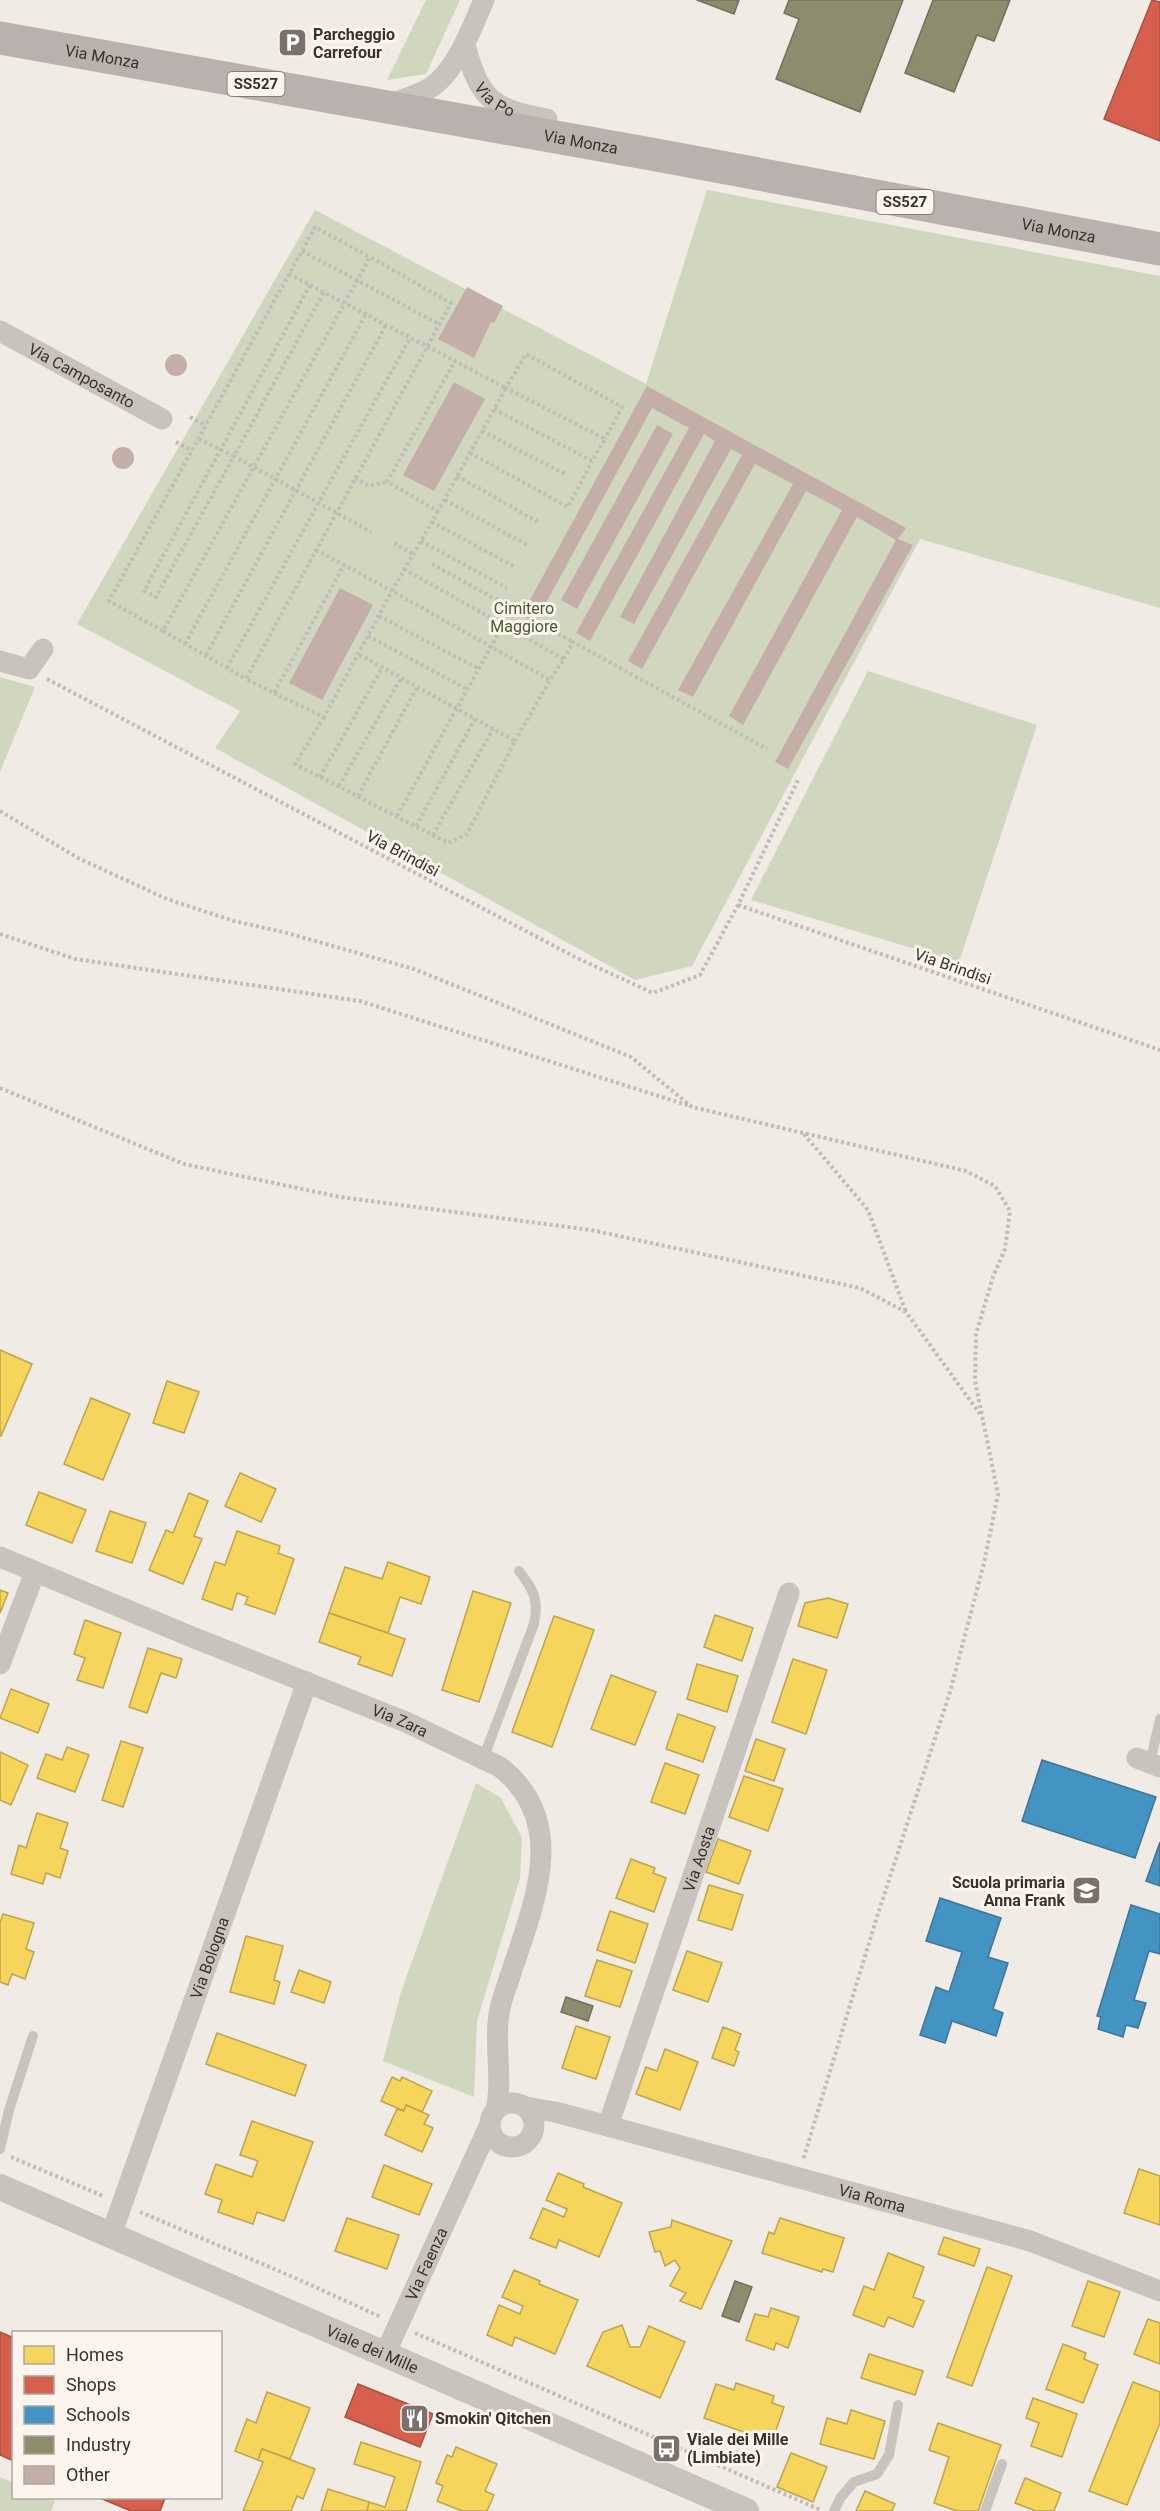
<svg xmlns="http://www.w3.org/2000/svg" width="1160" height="2511" viewBox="0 0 1160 2511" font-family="Roboto,sans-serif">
<rect width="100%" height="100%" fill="#f0ebe5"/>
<g fill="#d1d6bf">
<polygon points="426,0 460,0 426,74 387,80"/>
<polygon points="707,190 1160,276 1160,608 920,539 692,966 635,980 215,748 240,711 77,624 315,210 646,384"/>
<polygon points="868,671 1037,725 959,962 751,900"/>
<polygon points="0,677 35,687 0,772"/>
<polygon points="476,1783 501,1798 522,1838 520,1878 477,2021 474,2097 383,2061 401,1992"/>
<polygon points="0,2477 13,2483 14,2498 47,2498 55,2501 51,2511 0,2511"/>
</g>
<g fill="#f6d55c" stroke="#bea44d" stroke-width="1.5">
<polygon points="0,1350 32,1364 1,1436 0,1436"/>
<polygon points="167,1381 199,1392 184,1433 153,1423"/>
<polygon points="91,1398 130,1414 103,1480 64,1464"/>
<polygon points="240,1473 276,1489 261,1522 225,1506"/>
<polygon points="39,1492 86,1510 72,1543 26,1525"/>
<polygon points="189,1493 208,1501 194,1536 202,1539 183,1584 149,1570 166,1530 173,1533"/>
<polygon points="110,1511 146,1523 132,1563 96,1551"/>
<polygon points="237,1531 280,1546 278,1553 294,1559 275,1614 245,1604 248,1597 237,1593 232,1610 202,1599 215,1562 225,1565"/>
<polygon points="388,1562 430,1577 421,1604 400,1597 388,1633 329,1613 345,1567 382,1579"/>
<polygon points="0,1590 8,1593 0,1613"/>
<polygon points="473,1591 511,1603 479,1702 442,1690"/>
<polygon points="828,1598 848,1604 837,1638 798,1626 805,1603"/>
<polygon points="329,1613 405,1639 392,1676 358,1664 361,1657 319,1642"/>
<polygon points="715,1615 753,1628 742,1661 704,1647"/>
<polygon points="554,1616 594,1630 552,1747 512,1732"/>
<polygon points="85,1620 121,1633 103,1688 77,1680 85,1658 74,1654"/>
<polygon points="148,1648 182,1659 176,1678 161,1673 147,1713 129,1707"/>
<polygon points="793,1659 827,1670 806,1734 772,1722"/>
<polygon points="697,1664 738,1676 727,1712 687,1699"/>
<polygon points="611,1675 656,1692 635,1745 591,1729"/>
<polygon points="11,1689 49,1704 38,1733 0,1718"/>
<polygon points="678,1714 715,1727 703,1762 666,1749"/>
<polygon points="756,1739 785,1749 774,1781 745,1771"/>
<polygon points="121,1741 143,1748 123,1807 102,1800"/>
<polygon points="67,1747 89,1755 75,1792 37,1778 46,1754 62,1760"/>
<polygon points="0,1752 28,1765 11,1805 0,1800"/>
<polygon points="665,1763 699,1775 685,1814 651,1802"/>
<polygon points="744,1776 783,1789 768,1831 729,1817"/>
<polygon points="37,1813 68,1823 60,1848 68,1851 60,1878 46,1873 43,1884 11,1874 19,1845 26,1848"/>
<polygon points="718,1839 751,1851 739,1884 706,1872"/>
<polygon points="631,1859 655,1868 653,1873 666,1878 654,1912 616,1898"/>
<polygon points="709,1885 743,1895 732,1930 698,1920"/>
<polygon points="610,1911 648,1924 635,1963 597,1950"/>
<polygon points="3,1914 34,1923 26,1949 34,1952 25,1979 12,1974 8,1985 0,1982 0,1923"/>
<polygon points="246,1936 283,1946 274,1980 280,1982 274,2004 230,1992"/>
<polygon points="687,1951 722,1963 708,2002 673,1990"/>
<polygon points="597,1960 632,1971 620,2007 585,1996"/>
<polygon points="299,1970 331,1982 324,2003 291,1992"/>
<polygon points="576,2026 610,2037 596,2079 562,2068"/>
<polygon points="723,2027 741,2034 735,2050 739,2052 734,2066 712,2058"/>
<polygon points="217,2033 306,2065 295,2096 206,2064"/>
<polygon points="665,2049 698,2062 680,2110 636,2094 646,2067 657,2071"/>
<polygon points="392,2077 400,2081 402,2077 432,2091 422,2112 406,2105 404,2111 381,2101"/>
<polygon points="406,2105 429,2115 424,2124 433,2128 422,2152 385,2135 397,2109 404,2111"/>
<polygon points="252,2121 313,2142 284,2221 257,2212 253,2224 218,2212 222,2200 205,2194 216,2164 252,2177 258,2161 240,2155"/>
<polygon points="384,2165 432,2184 419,2215 372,2197"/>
<polygon points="1139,2169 1160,2176 1160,2225 1124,2213"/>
<polygon points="558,2173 584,2184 583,2187 622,2203 599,2257 559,2240 556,2248 530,2238 543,2208 564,2217 567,2209 546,2200"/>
<polygon points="347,2218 399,2235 387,2269 335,2251"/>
<polygon points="780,2218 844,2238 833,2272 823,2269 822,2272 762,2253 769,2232 774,2234"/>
<polygon points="672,2220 732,2241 701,2309 680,2301 686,2293 670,2286 680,2268 675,2260 665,2266 660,2251 655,2252 649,2232 671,2227"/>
<polygon points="944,2237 980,2249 974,2266 938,2254"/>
<polygon points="888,2253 924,2267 913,2297 924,2301 913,2327 888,2317 884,2327 853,2315 864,2286 874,2290"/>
<polygon points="987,2267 1012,2276 972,2386 947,2377"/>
<polygon points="514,2270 540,2281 539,2284 578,2300 555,2354 515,2337 512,2346 487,2335 499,2305 520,2314 523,2306 502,2297"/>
<polygon points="1088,2281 1120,2292 1104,2337 1072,2326"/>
<polygon points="771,2308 799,2317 788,2348 776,2343 774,2350 746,2340 755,2314 768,2317"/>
<polygon points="1148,2319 1160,2323 1160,2364 1134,2354"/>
<polygon points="622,2325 630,2347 640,2347 649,2326 685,2342 660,2398 587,2366 603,2332"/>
<polygon points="1063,2344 1086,2353 1084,2359 1098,2365 1083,2403 1046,2389"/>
<polygon points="869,2354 923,2371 915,2395 861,2378"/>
<polygon points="1133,2382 1160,2392 1160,2423 1127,2505 1089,2491"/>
<polygon points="736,2383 774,2396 772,2403 784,2407 772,2442 704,2418 716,2384 734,2390"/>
<polygon points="267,2392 310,2408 290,2459 262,2449 258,2460 235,2451 247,2419 256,2423"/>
<polygon points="1033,2398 1077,2414 1062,2457 1031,2446 1039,2423 1026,2418"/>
<polygon points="851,2410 885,2421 874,2459 820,2444 827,2418 847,2424"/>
<polygon points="938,2423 1001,2445 978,2511 957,2511 934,2503 949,2457 929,2450"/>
<polygon points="361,2442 421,2462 406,2511 367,2511 369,2502 385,2507 395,2477 354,2464"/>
<polygon points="456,2447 497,2464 485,2491 494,2495 487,2511 462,2511 437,2501 443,2486 436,2483 447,2455 452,2457"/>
<polygon points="262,2449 315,2469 303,2499 297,2496 291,2511 243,2511 263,2462 258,2460"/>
<polygon points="791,2453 827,2467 813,2502 777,2487"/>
<polygon points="1025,2478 1061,2493 1054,2511 1036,2511 1015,2503"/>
<polygon points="328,2489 369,2502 367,2511 321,2511"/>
<polygon points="865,2491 895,2504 892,2511 856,2511"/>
</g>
<g fill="#d6604d" stroke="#a85243" stroke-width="1.5">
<polygon points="1152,0 1160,2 1160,141 1104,119"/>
<polygon points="0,2332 14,2338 14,2461 0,2455"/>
<polygon points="358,2384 433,2414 420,2447 345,2417"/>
<polygon points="100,2498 165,2498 160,2511 131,2511"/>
</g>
<g fill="#4393c3" stroke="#417595" stroke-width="1.5">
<polygon points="1042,1760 1156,1797 1135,1858 1022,1821"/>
<polygon points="1160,1842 1160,1886 1146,1881"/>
<polygon points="940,1898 1001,1918 988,1957 1008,1963 993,2009 1003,2013 996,2036 952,2021 945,2043 920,2035 936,1987 949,1992 962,1952 926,1941"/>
<polygon points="1131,1905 1160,1914 1160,1954 1149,1951 1134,2000 1146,2003 1138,2028 1126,2025 1123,2037 1098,2029 1101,2017 1097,2016"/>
</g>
<g fill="#8c8c6e" stroke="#74705a" stroke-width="1.5">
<polygon points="697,0 739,0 734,14"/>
<polygon points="789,0 903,0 860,112 776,79 799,19 784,13"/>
<polygon points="933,0 1010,0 994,41 977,35 954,92 905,73"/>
<polygon points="566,1997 593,2006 588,2021 561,2012"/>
<polygon points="735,2281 752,2287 739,2322 722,2316"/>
</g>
<g fill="#c3afa7">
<polygon points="467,287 503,306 494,323 491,322 474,358 438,339"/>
<circle cx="176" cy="365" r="11"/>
<polygon points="454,382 485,399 434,491 403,475"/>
<polygon points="647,386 906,528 898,539 913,545 788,769 775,762 896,540 857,517 743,725 729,716 842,510 806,491 693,697 678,690 793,484 755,464 642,669 628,661 742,455 731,449 634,624 620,617 715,441 704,434 590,641 576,633 689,428 652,408 540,614 526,607"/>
<polygon points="657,425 673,434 577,609 561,600"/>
<circle cx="123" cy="458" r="11"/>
<polygon points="340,588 373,605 322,700 289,683"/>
</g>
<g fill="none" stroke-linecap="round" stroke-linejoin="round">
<g stroke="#c2bbb6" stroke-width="4" stroke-dasharray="3 3" stroke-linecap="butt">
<polyline points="302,251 439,324"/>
<polyline points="289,274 506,388 438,511 387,482 455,361"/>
<polyline points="310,285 144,591 156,597 234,456 371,532"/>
<polyline points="494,409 592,461 605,439 506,388 526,354 622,407 605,439"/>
<polyline points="190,417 206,426"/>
<polyline points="482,431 565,474"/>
<polyline points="199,439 234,456 324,292"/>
<polyline points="176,442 192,451"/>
<polyline points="470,453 568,507 592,461"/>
<polyline points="457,476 540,523"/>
<polyline points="355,478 369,486 387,482"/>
<polyline points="445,500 529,546"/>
<polyline points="438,511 432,522 515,567"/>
<polyline points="421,541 507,588"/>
<polyline points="394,543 413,554"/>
<polyline points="316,550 344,565 274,693 246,679 451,303 370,257 163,631 109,601 315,227 370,257"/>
<polyline points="432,564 573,642"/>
<polyline points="404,569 564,659 550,680 392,591 432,522"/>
<polyline points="379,616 479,669"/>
<polyline points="163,631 246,679"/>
<polyline points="368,636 467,689"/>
<polyline points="185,644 366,314"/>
<polyline points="206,655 386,325"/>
<polyline points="564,659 573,642 767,749"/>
<polyline points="227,668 410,338"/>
<polyline points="47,679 577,958 653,993 700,975 738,905 799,778"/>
<polyline points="274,693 324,717 392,591 344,565"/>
<polyline points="324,717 295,764 448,843 467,834 515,741 358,654"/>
<polyline points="515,741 550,680"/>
<polyline points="320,777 382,668"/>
<polyline points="339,786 401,678"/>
<polyline points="358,796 417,687"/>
<polyline points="0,811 78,858 167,899 234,921 287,933 414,969 631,1057 692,1107 966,1171 995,1186 1010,1211 1005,1249 993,1277 976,1334 975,1381 998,1494 984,1563 950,1692 876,1920 803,2160"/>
<polyline points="397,816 512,609"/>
<polyline points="416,826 475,719"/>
<polyline points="433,835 493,729"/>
<polyline points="738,905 1160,1050"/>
<polyline points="0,934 75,959 360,1001 690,1106"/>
<polyline points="0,1088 184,1164 340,1197 591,1230 860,1288 906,1312 980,1414"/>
<polyline points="804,1134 868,1210 906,1312"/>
<polyline points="11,2157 103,2196"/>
<polyline points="140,2212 293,2277 381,2317"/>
<polyline points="415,2333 821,2510"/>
</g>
<g stroke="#c9c3be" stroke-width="10">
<path d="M483,1759L534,1624C539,1600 534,1590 519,1571"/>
<polyline points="1150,1763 1160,1719"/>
<polyline points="0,2149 9,2110 33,2036"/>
<polyline points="834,2511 841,2497 854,2482 877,2474 889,2455 898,2405"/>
<polyline points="985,2511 1002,2464"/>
</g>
<g stroke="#c9c3be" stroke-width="21">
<path id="s1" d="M465,45C480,100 492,109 547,119"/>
<path d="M385,106C399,100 417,96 430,88C456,72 472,27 484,0"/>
<path id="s2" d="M0,331L162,419"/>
<polyline points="0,661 29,669 43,649"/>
<path id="s3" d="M0,1557L192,1637L406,1722L500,1767C569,1821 535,1901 512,1970C508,1984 501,1999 499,2014C494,2046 503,2078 496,2110"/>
<polyline points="0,1664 35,1572"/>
<polyline points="1137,1758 1160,1767"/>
<circle cx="512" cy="2125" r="22"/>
<path id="s4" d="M526,2107L555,2112L608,2126L1030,2241L1160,2291"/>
<path id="s5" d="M608,2126L789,1593"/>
<path id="s6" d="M111,2235L307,1682"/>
<path id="s7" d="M385,2354L490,2124"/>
</g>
<path stroke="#c9c3be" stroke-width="26" id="s8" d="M0,2187L746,2511"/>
<path stroke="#b8b1ad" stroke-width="33" id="s9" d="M0,38L651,154L1160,249"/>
</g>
<defs>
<symbol id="parking-square" viewBox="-11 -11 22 22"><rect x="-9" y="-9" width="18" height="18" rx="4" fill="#7a716c" stroke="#fbf5ee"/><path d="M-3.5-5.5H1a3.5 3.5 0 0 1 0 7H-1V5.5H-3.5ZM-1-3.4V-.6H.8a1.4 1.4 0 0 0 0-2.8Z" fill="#fff"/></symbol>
<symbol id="school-square" viewBox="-11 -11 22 22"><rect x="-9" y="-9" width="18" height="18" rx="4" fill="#7a716c" stroke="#fbf5ee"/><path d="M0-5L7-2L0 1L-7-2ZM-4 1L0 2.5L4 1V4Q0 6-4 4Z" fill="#fff"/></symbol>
<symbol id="restaurant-square" viewBox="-11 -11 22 22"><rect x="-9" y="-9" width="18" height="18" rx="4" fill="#7a716c" stroke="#fbf5ee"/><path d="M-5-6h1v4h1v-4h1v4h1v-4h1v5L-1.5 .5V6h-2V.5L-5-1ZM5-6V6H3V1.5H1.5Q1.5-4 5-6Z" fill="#fff"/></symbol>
<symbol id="bus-square" viewBox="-11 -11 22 22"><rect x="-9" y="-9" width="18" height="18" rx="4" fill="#7a716c" stroke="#fbf5ee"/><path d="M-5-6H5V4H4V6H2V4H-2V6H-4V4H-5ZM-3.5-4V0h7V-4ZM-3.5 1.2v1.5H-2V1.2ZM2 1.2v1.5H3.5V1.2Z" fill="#fff"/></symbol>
</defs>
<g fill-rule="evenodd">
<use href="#parking-square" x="276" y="26" width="33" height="33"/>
<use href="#school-square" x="1070" y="1874" width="33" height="33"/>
<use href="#restaurant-square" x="398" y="2402" width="33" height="33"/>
<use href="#bus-square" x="650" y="2432" width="33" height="33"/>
</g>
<g text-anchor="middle" stroke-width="6" stroke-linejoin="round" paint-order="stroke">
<g fill="#fbf5ee" stroke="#756b66" stroke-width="1.5">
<rect x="227.5" y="72" width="57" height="24" rx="4.5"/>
<rect x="876.5" y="190" width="57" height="24" rx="4.5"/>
</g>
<g font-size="15" font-weight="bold" fill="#3b302b">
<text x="256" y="89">SS527</text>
<text x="905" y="207">SS527</text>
</g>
<g font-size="16" font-weight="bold" fill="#3b302b" stroke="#fbf5ee" text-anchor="start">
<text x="313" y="40">Parcheggio<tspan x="313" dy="18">Carrefour</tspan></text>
<text x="1065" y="1888" text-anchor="end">Scuola primaria<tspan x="1065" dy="18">Anna Frank</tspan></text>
<text x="435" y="2424">Smokin' Qitchen</text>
<text x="687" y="2445">Viale dei Mille<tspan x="687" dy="18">(Limbiate)</tspan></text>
</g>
<g font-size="16" fill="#3b302b" stroke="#fbf5ee">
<text dy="6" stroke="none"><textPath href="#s9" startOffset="104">Via Monza</textPath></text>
<text dy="6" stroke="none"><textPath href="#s1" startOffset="64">Via Po</textPath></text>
<text dy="6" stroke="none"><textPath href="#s9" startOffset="590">Via Monza</textPath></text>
<text dy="6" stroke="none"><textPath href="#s9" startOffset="1076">Via Monza</textPath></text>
<text dy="6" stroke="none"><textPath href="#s2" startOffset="93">Via Camposanto</textPath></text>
<text transform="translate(403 853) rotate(28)" y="6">Via Brindisi</text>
<text transform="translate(953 966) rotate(19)" y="6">Via Brindisi</text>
<text dy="6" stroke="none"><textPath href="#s3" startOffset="432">Via Zara</textPath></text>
<text dy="6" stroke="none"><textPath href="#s5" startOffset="282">Via Aosta</textPath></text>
<text dy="6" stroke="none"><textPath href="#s6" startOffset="294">Via Bologna</textPath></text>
<text dy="6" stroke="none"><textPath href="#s4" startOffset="358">Via Roma</textPath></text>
<text dy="6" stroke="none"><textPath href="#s7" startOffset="99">Via Faenza</textPath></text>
<text dy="6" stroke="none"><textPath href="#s8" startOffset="406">Viale dei Mille</textPath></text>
</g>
<g font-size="16" fill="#4a5a2e" stroke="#fbf5ee">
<text x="524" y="614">Cimitero<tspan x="524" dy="18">Maggiore</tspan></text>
</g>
</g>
<rect x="12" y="2331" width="210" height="168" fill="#fbf5ee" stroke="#aea6a0" stroke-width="1.5"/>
<rect x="24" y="2346" width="30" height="18" fill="#f6d55c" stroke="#aea6a0" stroke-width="1.5"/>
<text x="66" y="2361" font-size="18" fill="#3b302b">Homes</text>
<rect x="24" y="2376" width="30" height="18" fill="#d6604d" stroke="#aea6a0" stroke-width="1.5"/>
<text x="66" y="2391" font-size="18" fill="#3b302b">Shops</text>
<rect x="24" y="2406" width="30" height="18" fill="#4393c3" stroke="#aea6a0" stroke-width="1.5"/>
<text x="66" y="2421" font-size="18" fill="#3b302b">Schools</text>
<rect x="24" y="2436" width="30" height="18" fill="#8c8c6e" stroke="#aea6a0" stroke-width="1.5"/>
<text x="66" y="2451" font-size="18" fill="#3b302b">Industry</text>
<rect x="24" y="2466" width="30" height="18" fill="#c3afa7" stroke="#aea6a0" stroke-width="1.5"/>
<text x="66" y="2481" font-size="18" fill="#3b302b">Other</text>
</svg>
